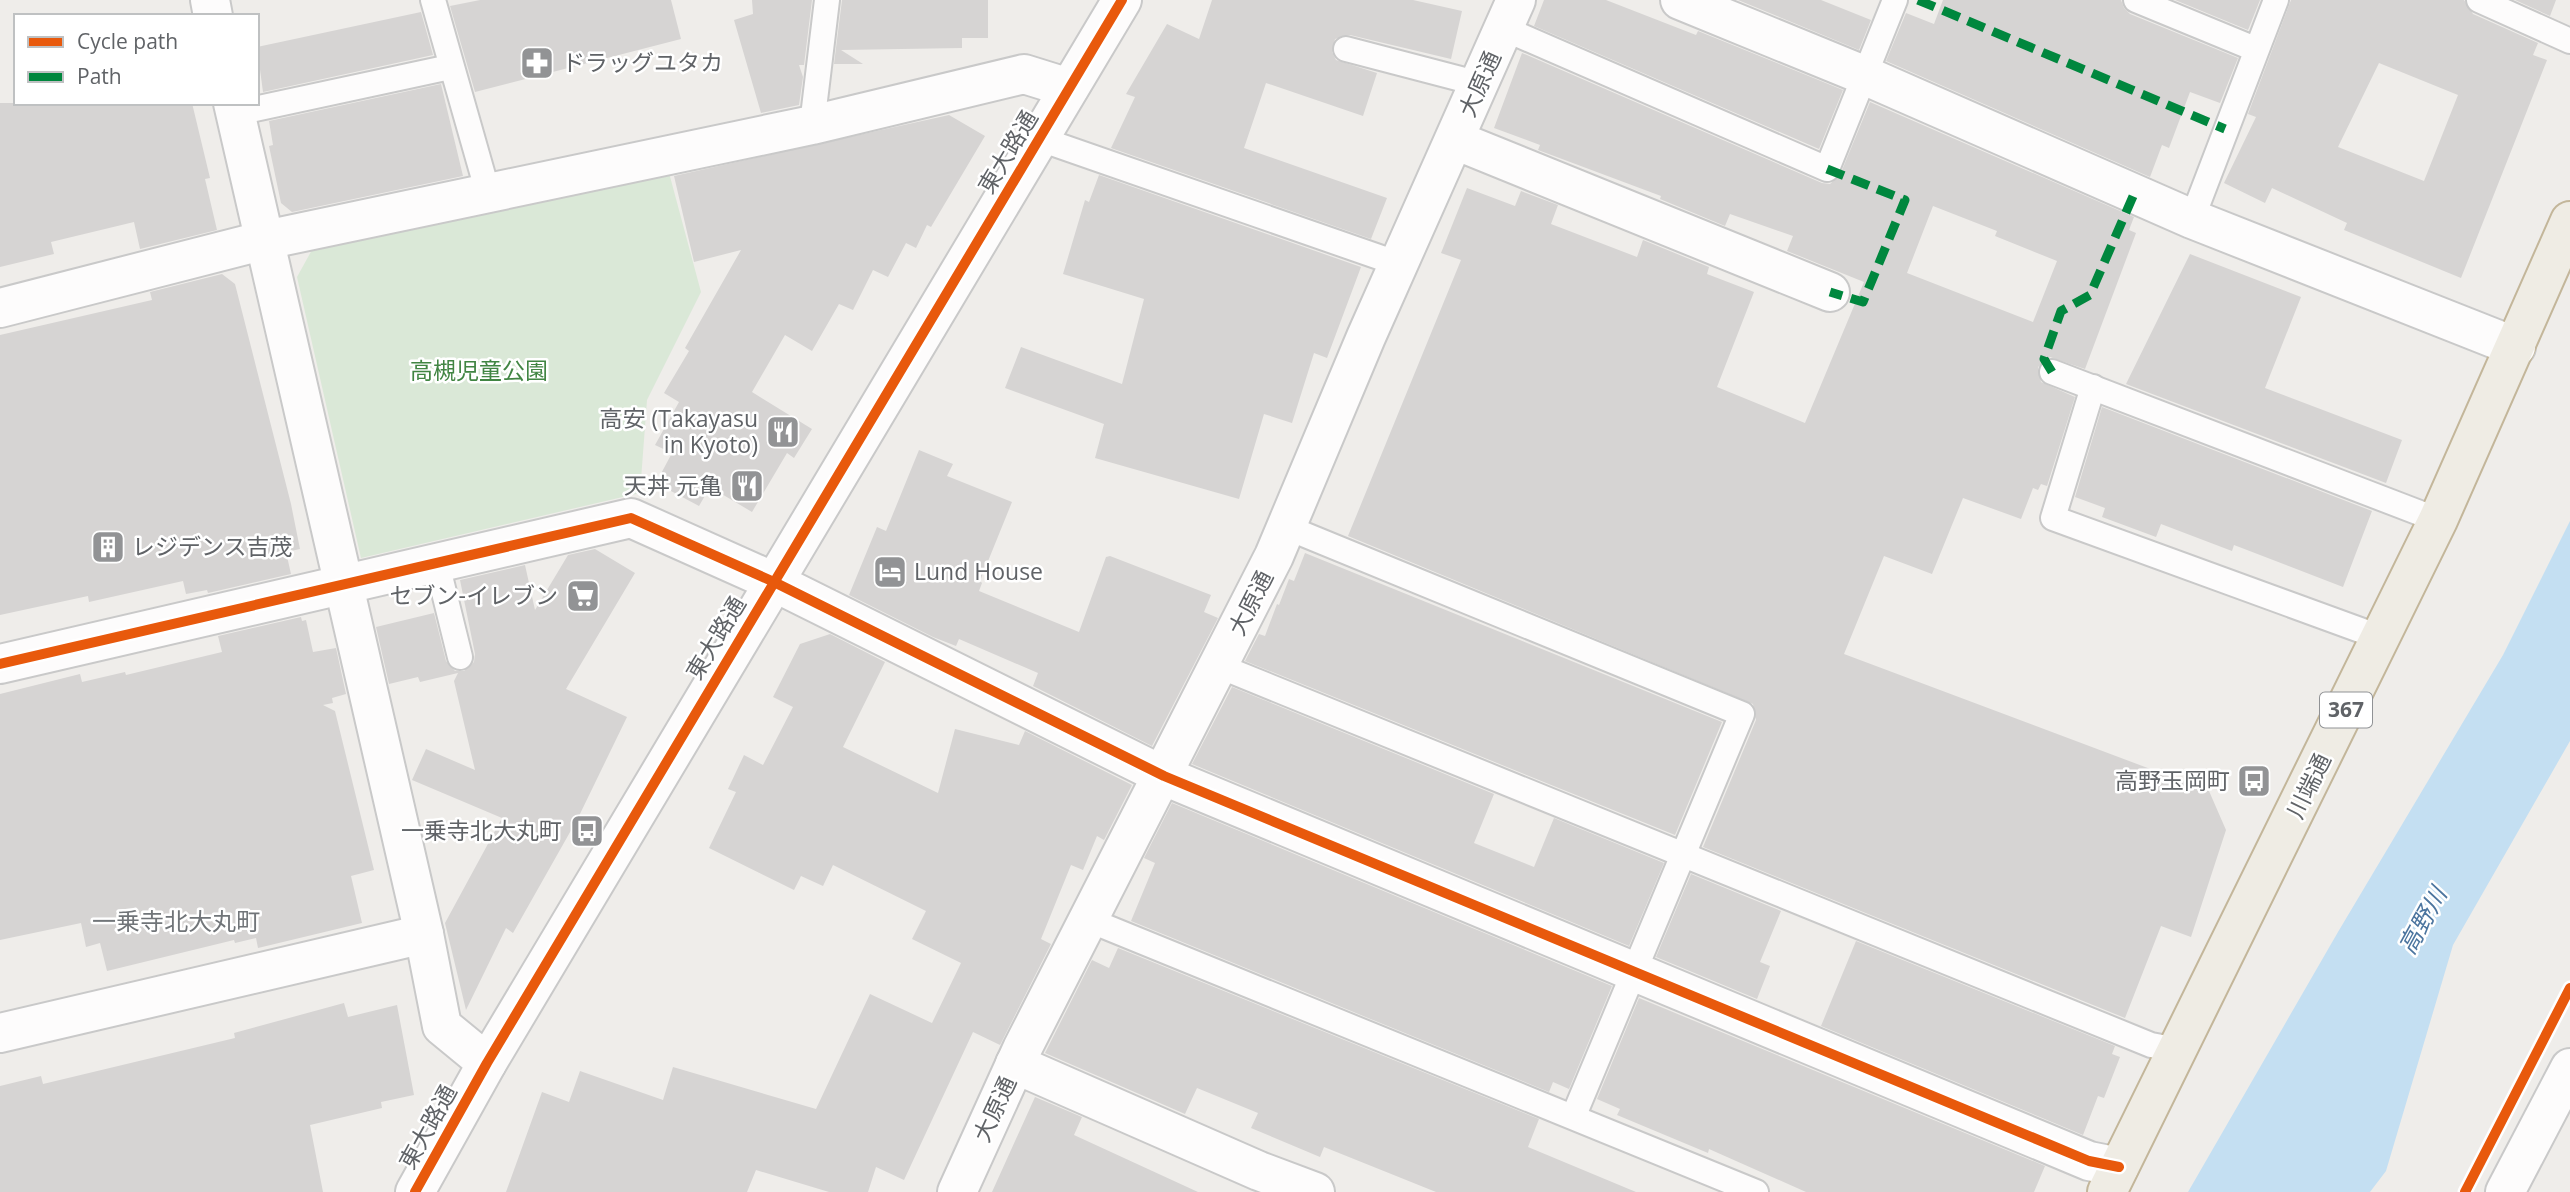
<svg xmlns="http://www.w3.org/2000/svg" width="2570" height="1192" viewBox="0 0 2570 1192" font-family="'Open Sans','Noto Sans JP',sans-serif">
<rect width="100%" height="100%" fill="#efedea"/>
<polygon fill="#dae8d7" points="668,169 701,292 647,400 640,493 361,558 297,277 313,248"/>
<polygon fill="#c4dff2" points="2570,521 2570,741 2453,945 2386,1171 2370,1192 2188,1192 2338,932 2503,655"/>
<g fill="#d6d4d3" fill-rule="evenodd">
<polygon points="480,0 671,0 681,39 475,92 450,6"/>
<polygon points="752,0 812,0 804,65 799,65 803,77 799,105 761,113 734,20 753,14"/>
<polygon points="842,0 988,0 988,38 962,38 962,48 841,50 863,64 834,64"/>
<polygon points="1212,0 1413,0 1462,11 1451,59 1350,35 1335,39 1332,52 1336,60 1377,73 1363,116 1266,83 1244,148 1387,198 1371,239 1111,148 1135,97 1126,94 1167,24 1199,39"/>
<polygon points="1544,0 1606,0 1696,35 1698,31 1843,90 1819,149 1534,26"/>
<polygon points="1738,0 1821,0 1871,20 1859,50"/>
<polygon points="1943,0 2121,0 2124,8 2130,14 2238,58 2220,103 2190,92 2169,148 2162,145 2150,177 1886,61 1906,13 1934,24"/>
<polygon points="2175,0 2260,0 2248,30"/>
<path d="M2291,0H2464L2473,14L2538,43L2533,55L2547,60L2461,278L2344,230L2347,223L2272,188L2265,203L2224,183L2256,117L2248,114ZM2379,63L2458,95L2424,181L2338,147Z"/>
<polygon points="2515,0 2556,0 2550,16"/>
<polygon points="421,12 433,55 263,92 257,47"/>
<path d="M1522,53L1822,183L1830,184L1840,175L1870,102L2134,217L2129,230L2136,233L2085,369L2050,357L2038,367L2041,382L2075,397L2047,486L2041,484L2038,490L2033,488L2021,519L1963,498L1932,574L1884,556L1844,654L2209,791L2226,830L2191,937L2161,926L2125,1018L1703,847L1756,720L1753,704L1348,536L1461,260L1441,253L1467,188L1515,206L1521,191L1558,205L1551,224L1637,257L1643,240L1709,267L1707,274L1754,292L1717,387L1805,423L1864,282L1787,251L1793,236L1730,214L1725,226L1660,199L1661,196L1538,150L1540,145L1494,128ZM1933,206L1997,231L1995,236L2057,261L2033,322L1907,273Z"/>
<polygon points="441,84 463,176 292,212 281,203 269,146 273,145 269,121"/>
<polygon points="0,103 192,103 210,178 205,179 217,230 140,249 134,222 51,242 54,254 0,267"/>
<polygon points="949,115 985,136 931,227 927,225 916,248 906,243 888,277 873,270 853,310 839,304 812,351 785,335 752,392 812,429 794,458 787,453 752,512 710,487 699,506 656,483 672,453 655,445 679,402 664,393 689,351 685,348 741,250 694,262 674,176"/>
<polygon points="1099,175 1361,267 1327,358 1314,353 1292,423 1264,414 1239,499 1095,458 1104,424 1005,388 1021,347 1122,384 1144,299 1063,274 1085,200 1089,202"/>
<polygon points="2190,254 2301,297 2265,388 2402,440 2386,483 2126,384"/>
<polygon points="222,274 235,284 291,504 300,549 286,552 291,574 208,593 207,590 186,594 183,581 89,602 88,596 0,615 0,335 152,300 150,292"/>
<polygon points="2102,407 2372,511 2343,587 2234,545 2232,551 2161,524 2156,537 2102,517 2105,508 2075,497"/>
<polygon points="919,450 953,464 947,476 1012,502 980,581 982,583 979,591 1079,632 1106,557 1110,556 1211,595 1204,612 1218,618 1152,746 1033,686 1038,673 959,639 956,646 933,637 849,595 877,527 886,531"/>
<polygon points="595,549 635,573 566,689 627,717 578,818 513,933 506,928 466,1010 445,923 502,818 412,780 426,749 475,770 454,681 458,673 420,682 418,677 389,684 376,627 434,613 446,661 455,671 464,671 474,662 475,654 460,580 525,565 535,610 568,555"/>
<polygon points="1305,553 1722,722 1675,835 1245,661 1259,634 1265,636 1277,604 1279,605 1289,579 1294,581"/>
<polygon points="301,617 302,621 306,620 313,652 336,648 346,694 332,698 333,703 323,705 335,711 374,870 351,876 362,923 258,948 256,938 235,943 234,940 107,971 100,943 86,947 81,923 0,940 0,694 80,674 82,682 125,672 126,675 222,652 218,636"/>
<polygon points="830,634 885,662 843,747 938,793 955,729 1019,745 1025,731 1132,785 1104,840 1097,836 1083,870 1071,865 1041,939 1051,944 1000,1045 973,1032 904,1180 876,1167 868,1192 829,1192 756,1170 747,1192 506,1192 542,1092 569,1102 580,1071 663,1100 673,1067 816,1109 870,994 932,1023 961,963 912,939 926,911 833,865 823,886 801,876 794,890 709,848 736,792 728,789 744,755 763,765 793,707 773,697 800,644"/>
<polygon points="1232,687 1494,794 1474,843 1534,867 1554,818 1664,863 1629,946 1192,764"/>
<polygon points="1172,803 1612,986 1569,1089 1553,1082 1549,1092 1131,921 1155,863 1144,858"/>
<polygon points="1691,874 1781,911 1760,962 1770,966 1757,999 1656,957"/>
<polygon points="1856,941 2115,1046 2112,1054 2120,1057 2104,1098 2098,1096 2083,1135 1821,1026"/>
<polygon points="1118,948 1539,1119 1528,1147 1636,1192 1436,1192 1324,1147 1320,1157 1251,1128 1258,1113 1197,1088 1185,1114 1045,1053 1092,960 1109,968"/>
<polygon points="1639,998 2045,1166 2034,1192 1806,1192 1709,1149 1708,1153 1617,1115 1620,1109 1597,1099"/>
<polygon points="344,1003 348,1017 397,1005 414,1095 381,1102 382,1108 310,1125 323,1192 0,1192 0,1086 41,1076 43,1084 235,1038 234,1033"/>
<polygon points="1035,1097 1082,1117 1074,1135 1198,1192 992,1192"/>
</g>
<g fill="none" stroke-linecap="round" stroke-linejoin="round">
<defs>
<g id="lane">
<polyline points="433,0 488,193"/>
<polyline points="2136,0 2255,49"/>
<polyline points="2479,0 2570,41"/>
<polyline points="1505,29 1827,169 1895,0"/>
<polyline points="1346,49 1480,84"/>
<polyline points="236,113 450,67"/>
<polyline points="812,125 827,0"/>
<polyline points="1040,139 1399,264"/>
<polyline points="2192,219 2276,0"/>
<polyline points="2052,372 2438,520"/>
<polyline points="2093,387 2053,518 2382,638"/>
<polyline points="1286,527 1742,714 1574,1115"/>
<polyline points="437,564 460,657"/>
<polyline points="1219,666 2151,1045 2178,1050"/>
<polyline points="1089,920 1756,1192"/>
</g>
<g id="street">
<polyline points="210,0 213,16"/>
<polyline points="1680,0 1866,76 2192,219 2516,347"/>
<polyline points="233,103 424,934 442,1026 487,1063"/>
<polyline points="1455,140 1830,292"/>
<polyline points="0,308 265,240 812,125 1024,74 1069,88"/>
<polyline points="0,664 631,518 774,582 1164,776 2089,1161 2119,1167"/>
<polyline points="0,1033 424,934"/>
<polyline points="1015,1064 1259,1171 1315,1192"/>
<polyline points="957,1192 1022,1049 1274,556 1366,337 1516,0"/>
<polyline points="2505,1192 2570,1068"/>
</g>
<polyline id="secondary" points="415,1192 487,1063 1122,0"/>
<polyline id="highway" points="2107,1192 2438,520 2570,221"/>
</defs>
<use href="#lane" stroke="#c9c9c9" stroke-width="28"/>
<use href="#street" stroke="#c9c9c9" stroke-width="42"/>
<use href="#secondary" stroke="#c9c9c9" stroke-width="42"/>
<use href="#highway" stroke="#c3b69a" stroke-width="42"/>
<use href="#lane" stroke="#fdfcfc" stroke-width="24"/>
<use href="#street" stroke="#fdfcfc" stroke-width="38"/>
<use href="#secondary" stroke="#fdfcfc" stroke-width="38"/>
<use href="#highway" stroke="#efece4" stroke-width="38"/>
<g stroke="#00873e" stroke-width="9" stroke-dasharray="18 9" stroke-linecap="butt">
<polyline points="1918,0 2225,129"/>
<polyline points="1827,169 1905,200 1863,302 1830,292"/>
<polyline points="2052,372 2044,359 2061,311 2090,295 2134,194"/>
</g>
<defs>
<g id="cycleway">
<polyline points="0,664 631,518 774,582 1164,776 2089,1161 2119,1167"/>
<polyline points="415,1192 487,1063 1122,0"/>
<polyline points="2465,1192 2570,988"/>
</g>
</defs>
<use href="#cycleway" stroke="#fff" stroke-width="15"/>
<use href="#cycleway" stroke="#e8590c" stroke-width="10"/>
</g>
<defs>
<symbol id="pharmacy-square" viewBox="-11 -11 22 22"><rect x="-9" y="-9" width="18" height="18" rx="4" fill="#929395" stroke="#fff"/><path d="M-2-6h4v4h4v4h-4v4h-4v-4h-4v-4h4Z" fill="#fff"/></symbol>
<symbol id="restaurant-square" viewBox="-11 -11 22 22"><rect x="-9" y="-9" width="18" height="18" rx="4" fill="#929395" stroke="#fff"/><path d="M-5-6h1v4h1v-4h1v4h1v-4h1v5L-1.5 .5V6h-2V.5L-5-1ZM5-6V6H3V1.5H1.5Q1.5-4 5-6Z" fill="#fff"/></symbol>
<symbol id="building-square" viewBox="-11 -11 22 22"><rect x="-9" y="-9" width="18" height="18" rx="4" fill="#929395" stroke="#fff"/><path d="M-4-6H4V6H1V3H-1V6H-4ZM-2.5-4.3h1.7v1.8h-1.7ZM.8-4.3h1.7v1.8H.8ZM-2.5-1h1.7V.8h-1.7ZM.8-1h1.7V.8H.8Z" fill="#fff"/></symbol>
<symbol id="hotel-square" viewBox="-11 -11 22 22"><rect x="-9" y="-9" width="18" height="18" rx="4" fill="#929395" stroke="#fff"/><path d="M-6-4.5h1.5V1H6V5H4.5V3h-9V5H-6ZM-4 0a1.8 1.8 0 1 1 3.6 0ZM.5 0V-2.5h3Q6-2.5 6 0Z" fill="#fff"/></symbol>
<symbol id="supermarket-square" viewBox="-11 -11 22 22"><rect x="-9" y="-9" width="18" height="18" rx="4" fill="#929395" stroke="#fff"/><path d="M-6-5.5h2.5l.6 2H6L4.5 2H-2.5L-4.4-4H-6ZM-1.5 3.2a1.3 1.3 0 1 0 .1 0ZM3 3.2a1.3 1.3 0 1 0 .1 0Z" fill="#fff"/></symbol>
<symbol id="bus-square" viewBox="-11 -11 22 22"><rect x="-9" y="-9" width="18" height="18" rx="4" fill="#929395" stroke="#fff"/><path d="M-5-6H5V4H4V6H2V4H-2V6H-4V4H-5ZM-3.5-4V0h7V-4ZM-3.5 1.2v1.5H-2V1.2ZM2 1.2v1.5H3.5V1.2Z" fill="#fff"/></symbol>
</defs>
<g fill-rule="evenodd">
<use href="#pharmacy-square" x="518" y="44" width="38" height="38"/>
<use href="#restaurant-square" x="764" y="413" width="38" height="38"/>
<use href="#restaurant-square" x="728" y="467" width="38" height="38"/>
<use href="#building-square" x="89" y="528" width="38" height="38"/>
<use href="#hotel-square" x="871" y="553" width="38" height="38"/>
<use href="#supermarket-square" x="564" y="577" width="38" height="38"/>
<use href="#bus-square" x="2235" y="762" width="38" height="38"/>
<use href="#bus-square" x="568" y="812" width="38" height="38"/>
</g>
<g text-anchor="middle" stroke-width="5" stroke-linejoin="round" paint-order="stroke">
<rect fill="#fff" stroke="#909295" stroke-width="2" x="2320" y="692.5" width="52" height="35" rx="5"/>
<g font-size="21" font-weight="bold" fill="#606367">
<text x="2346" y="717">367</text>
</g>
<g font-size="23" fill="#606367" stroke="#fff" text-anchor="end">
<text x="562" y="71" text-anchor="start">ドラッグユタカ</text>
<text x="758" y="427">高安 (Takayasu<tspan x="758" dy="26">in Kyoto)</tspan></text>
<text x="722" y="494">天丼 元亀</text>
<text x="132" y="555" text-anchor="start">レジデンス吉茂</text>
<text x="914" y="580" text-anchor="start">Lund House</text>
<text x="558" y="604">セブン-イレブン</text>
<text x="2230" y="789">高野玉岡町</text>
<text x="562" y="839">一乗寺北大丸町</text>
</g>
<g font-size="23" fill="#606367" stroke="#fff">
<text transform="translate(1480 84) rotate(-66)" y="8">大原通</text>
<text transform="translate(1008 152) rotate(-59)" y="8">東大路通</text>
<text transform="translate(1251 603) rotate(-63)" y="8">大原通</text>
<text transform="translate(716 638) rotate(-59)" y="8">東大路通</text>
<text transform="translate(2309 786) rotate(-64)" y="8">川端通</text>
<text transform="translate(995 1109) rotate(-65)" y="8">大原通</text>
<text transform="translate(428 1127) rotate(-61)" y="8">東大路通</text>
</g>
<g font-size="23" fill="#418543" stroke="#fff">
<text x="479" y="379">高槻児童公園</text>
</g>
<g font-size="24" font-style="italic" fill="#4c759f" stroke="#fff">
<text transform="translate(2423 921) rotate(-61)" y="8">高野川</text>
</g>
<g font-size="24" fill="#717579" stroke="#fff">
<text x="176" y="930">一乗寺北大丸町</text>
</g>
</g>
<rect x="14" y="14" width="245" height="91" fill="#ffffff" stroke="#bfc1c2" stroke-width="2"/>
<rect x="28" y="37" width="35" height="10" fill="#e8590c" stroke="#bfc1c2" stroke-width="2"/>
<text x="77" y="49" font-size="21" fill="#606367">Cycle path</text>
<rect x="28" y="72" width="35" height="10" fill="#00873e" stroke="#bfc1c2" stroke-width="2"/>
<text x="77" y="84" font-size="21" fill="#606367">Path</text>
</svg>
